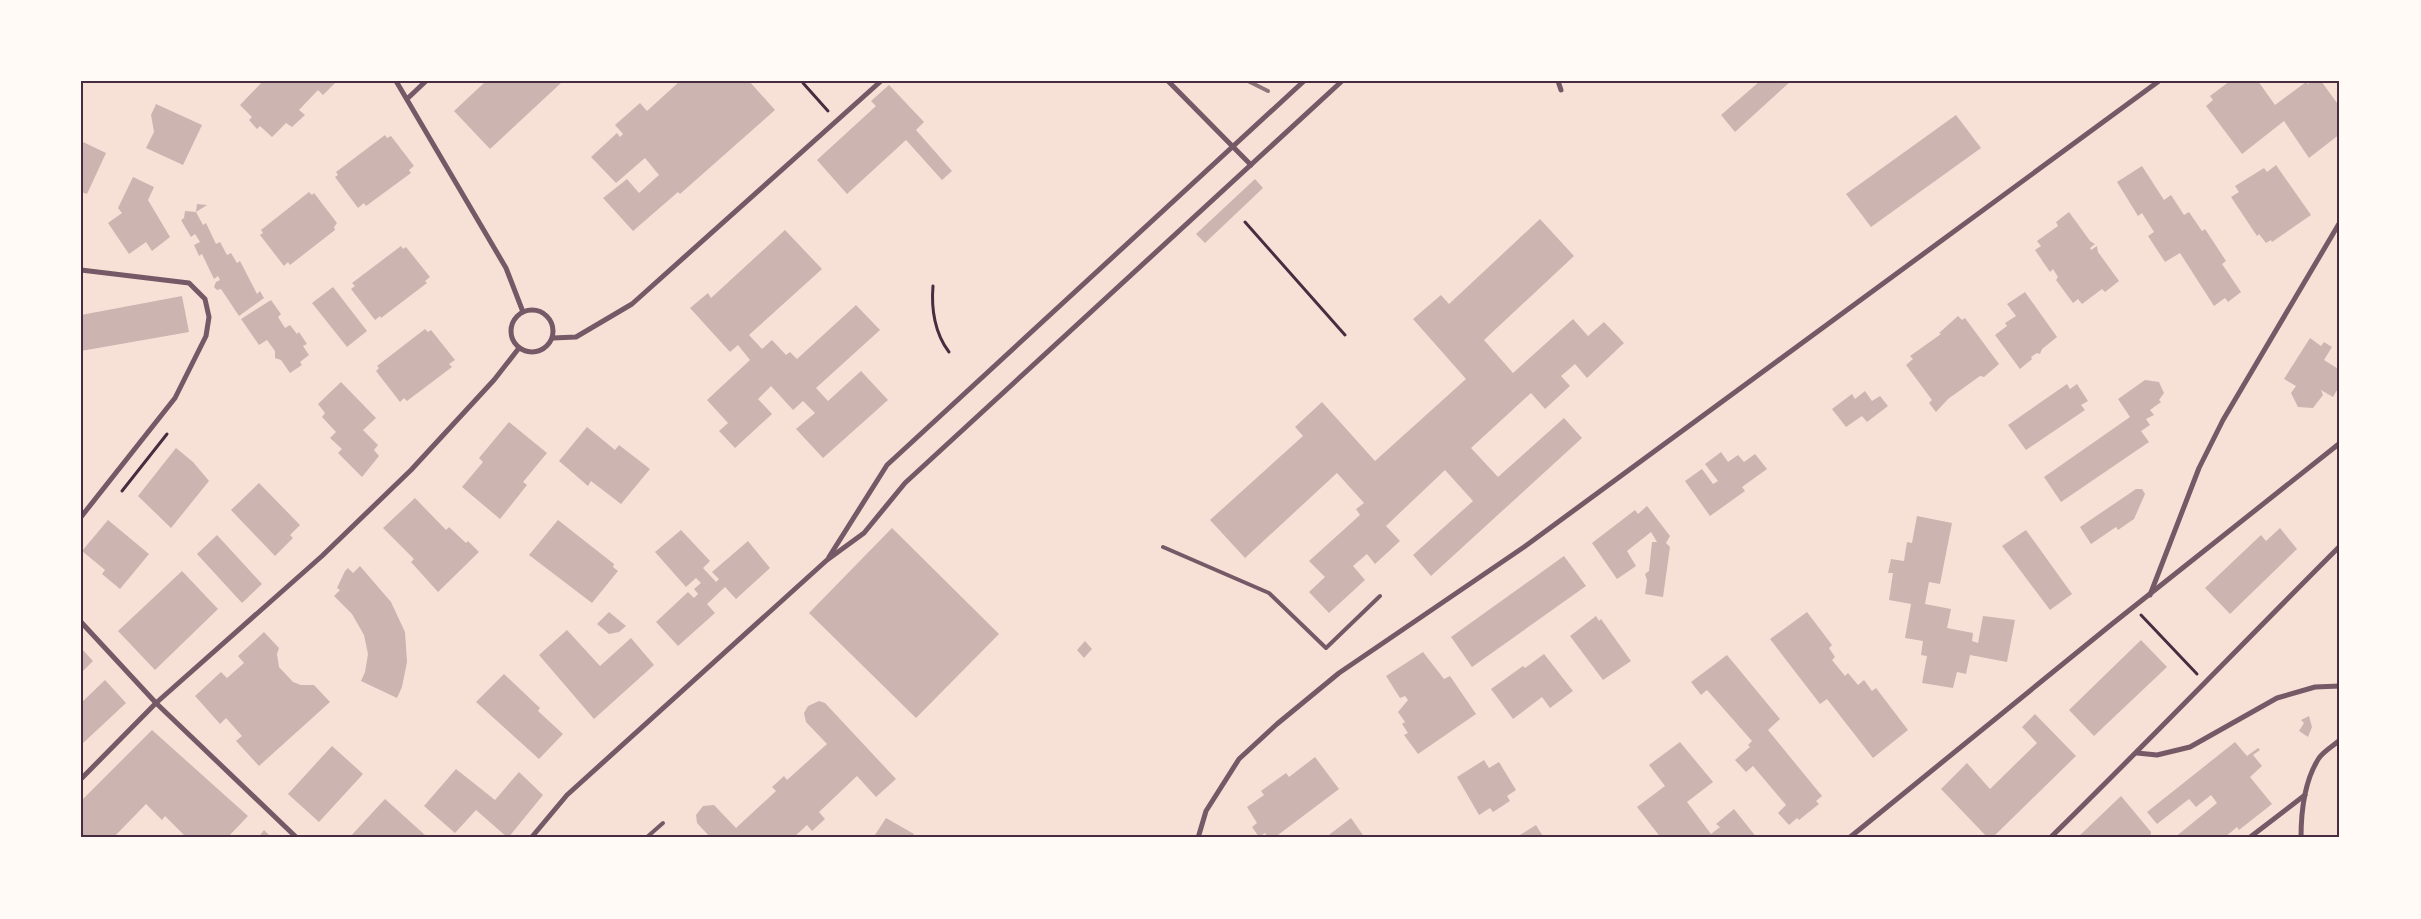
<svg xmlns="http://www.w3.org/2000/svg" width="2421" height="919" viewBox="0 0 2421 919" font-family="Lato,sans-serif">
<rect width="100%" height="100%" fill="#f7e1d7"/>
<g fill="#ccb4b1">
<polygon points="263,81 337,81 323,95 318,90 299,110 305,115 292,127 286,123 272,137 260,126 257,129 249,120 252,117 240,105"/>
<polygon points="486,81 559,81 561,83 490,149 454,111"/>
<polygon points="680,81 749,81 775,110 680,194 678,192 633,231 603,198 627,179 639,193 659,175 645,158 616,183 591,157 617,133 620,137 623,134 615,125 640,103 647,111"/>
<polygon points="1760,81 1791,81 1735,132 1721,115"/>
<polygon points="2230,81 2258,81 2275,105 2306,82 2308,84 2312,81 2321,81 2340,107 2340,134 2309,158 2284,121 2242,154 2206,106 2213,100 2210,96"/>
<polygon points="889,85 924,122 916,130 952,171 942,180 906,140 847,194 817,160 876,106 871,101"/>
<polygon points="156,104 202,125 183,165 146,148 154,132 151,115"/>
<polygon points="1956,115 1981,148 1871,227 1846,194"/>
<polygon points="385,135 387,138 391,136 414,166 409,170 411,173 366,206 364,203 358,208 335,177 338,175 336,172"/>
<polygon points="81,141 106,153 87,194 81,192"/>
<polygon points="2276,165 2311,215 2272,242 2271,240 2266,243 2259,234 2257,236 2231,197 2239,192 2235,186 2264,168 2267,172"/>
<polygon points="2142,166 2164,200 2171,195 2184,215 2189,212 2202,231 2205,229 2226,261 2222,264 2241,292 2228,302 2225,298 2214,306 2180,253 2165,262 2148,236 2154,232 2142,213 2138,216 2117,182"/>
<polygon points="133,177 154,187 148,200 170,237 152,251 146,242 129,254 108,223 122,213 118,208"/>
<polygon points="1255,179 1263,188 1205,243 1196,234"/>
<polygon points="309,192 312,195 314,193 337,223 334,227 335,230 290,265 288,262 284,266 260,235 263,233 261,230"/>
<polygon points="197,204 207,205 196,212"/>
<polygon points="185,211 196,212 203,225 206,223 216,244 220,242 227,255 231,253 237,263 240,261 257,294 260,291 264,298 239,316 221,289 217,290 214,287 216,282 220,280 218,276 214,279 202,254 199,256 194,245 200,242 195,234 191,237 181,220 184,218"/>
<polygon points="2069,212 2090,241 2095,244 2090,248 2091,250 2097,246 2098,252 2119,281 2105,292 2102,289 2082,304 2078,299 2073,303 2056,280 2058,277 2053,269 2050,272 2035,250 2041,246 2037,241 2058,226 2056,222"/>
<polygon points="1540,219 1574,256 1484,340 1513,373 1573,319 1588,336 1604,322 1624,343 1587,378 1575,364 1561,376 1570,386 1545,409 1531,393 1471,448 1498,477 1564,418 1582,438 1431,576 1413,555 1473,501 1445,470 1386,526 1400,541 1375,564 1367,554 1353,566 1365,580 1329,613 1309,592 1325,577 1309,561 1360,515 1356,509 1364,503 1337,473 1245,558 1210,520 1303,436 1295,427 1322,402 1375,461 1466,379 1413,319 1441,295 1449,304"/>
<polygon points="785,230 822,269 749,335 762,349 772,340 786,355 790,352 797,359 856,305 880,330 816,388 828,401 861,371 888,400 823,458 796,429 815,413 803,401 793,410 771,386 758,399 772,414 735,448 719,431 728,423 707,400 750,360 738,345 730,352 690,308 708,293 711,298"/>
<polygon points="401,246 403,249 406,247 430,277 425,281 427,283 381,318 380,316 375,320 351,289 355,286 352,283"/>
<polygon points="333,287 367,331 347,347 312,303"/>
<polygon points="2025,292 2057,337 2042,349 2040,354 2037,353 2031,357 2032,359 2020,369 1995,335 2007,326 2005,323 2016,316 2007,304"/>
<polygon points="182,296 189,332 81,351 81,315"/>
<polygon points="271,300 281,314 278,317 285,328 290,325 297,334 299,332 307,344 303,346 309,355 300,362 302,365 290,373 281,360 275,358 275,351 267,340 259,345 241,319"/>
<polygon points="1958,316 1962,320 1965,318 1999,364 1984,377 1980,376 1948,399 1936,412 1929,403 1932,400 1906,365 1913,359 1910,356 1941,334 1939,333"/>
<polygon points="425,329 428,332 431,330 455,360 449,364 452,367 407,401 404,398 400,402 376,371 379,368 377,366"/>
<polygon points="2310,338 2321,346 2324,342 2332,347 2324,360 2340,370 2340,385 2333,397 2321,390 2323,395 2313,408 2298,407 2291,393 2296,386 2284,379"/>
<polygon points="2145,380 2159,382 2164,393 2159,400 2161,402 2150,410 2154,415 2146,419 2150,425 2141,431 2149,442 2061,502 2044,477 2130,417 2118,399"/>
<polygon points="341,382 376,418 363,430 378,445 374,450 379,456 362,477 338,453 342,449 330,438 336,432 322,417 325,413 318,404"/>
<polygon points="2067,384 2070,389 2077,384 2088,401 2081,405 2085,410 2026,450 2008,425"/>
<polygon points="1865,391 1872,401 1880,396 1888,406 1867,422 1862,416 1846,427 1832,409 1852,394 1855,399"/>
<polygon points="509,422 547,453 523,482 527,485 500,519 462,487 483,462 479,458"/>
<polygon points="587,427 615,450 619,445 650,469 621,504 591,481 588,486 559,461"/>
<polygon points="176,448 193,462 209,481 171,528 138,496"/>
<polygon points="1721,452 1728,462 1738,455 1744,462 1755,454 1767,469 1742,487 1745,491 1710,516 1685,481 1702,469 1713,484 1718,481 1705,464"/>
<polygon points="259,483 300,525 290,535 293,538 275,556 231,510"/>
<polygon points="2136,489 2142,489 2145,494 2134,519 2118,530 2116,527 2091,544 2080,527"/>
<polygon points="415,498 446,530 449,527 466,543 468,541 479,552 438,592 411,562 414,559 383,528"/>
<polygon points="1647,506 1670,536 1666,543 1670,547 1663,597 1645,594 1647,580 1645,574 1649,571 1652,542 1657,542 1651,532 1627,551 1636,566 1617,579 1592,543 1635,510 1638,514"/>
<polygon points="1917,516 1952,523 1940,584 1929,582 1925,604 1951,609 1947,628 1973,633 1972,641 1978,643 1983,616 2015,620 2007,662 1970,655 1966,674 1957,672 1953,688 1922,683 1927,656 1921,655 1923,641 1905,638 1911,604 1889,600 1893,573 1888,573 1891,559 1904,561 1907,542 1912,543"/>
<polygon points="108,520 149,554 120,589 102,574 105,570 82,551"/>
<polygon points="558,520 614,564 613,567 618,571 592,603 529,555"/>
<polygon points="892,528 999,634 916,718 809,613"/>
<polygon points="2280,528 2297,549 2230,614 2205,588 2261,535 2266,541"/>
<polygon points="681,530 710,561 703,568 716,582 719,579 712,572 748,541 770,568 736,599 725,587 707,604 715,613 678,646 656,622 688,592 694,598 698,594 694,589 701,583 696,578 686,587 655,552"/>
<polygon points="2026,530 2072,594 2050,610 2002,546"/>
<polygon points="217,535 262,584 242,603 197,554"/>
<polygon points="1564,556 1586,586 1472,667 1451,637"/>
<polygon points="360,566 391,602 405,632 407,662 402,687 397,698 361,681 365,672 368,654 364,635 352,614 334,596 340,590 337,588 345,571 348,568 353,573"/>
<polygon points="182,571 218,609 155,670 118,631"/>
<polygon points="609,612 626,626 619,632 609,634 597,624"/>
<polygon points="1807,612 1832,645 1829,648 1835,657 1832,660 1845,676 1848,673 1858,685 1864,680 1872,691 1876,688 1908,730 1873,758 1827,699 1820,704 1770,639"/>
<polygon points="1596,616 1599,621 1601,619 1631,661 1603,680 1570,636"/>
<polygon points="567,630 600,666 631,638 654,665 594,719 539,655"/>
<polygon points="264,632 279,648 277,654 279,667 293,682 301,685 314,685 330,702 259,766 236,741 242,736 226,718 220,724 195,696 221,672 227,678 244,663 238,656"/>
<polygon points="2141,640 2167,667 2094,736 2069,710"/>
<polygon points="1085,641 1092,649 1084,658 1077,650"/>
<polygon points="81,648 93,661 81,673"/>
<polygon points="1423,652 1444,679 1450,676 1476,714 1418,754 1404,735 1408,733 1402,724 1405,722 1398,712 1408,700 1405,696 1400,698 1386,676"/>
<polygon points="1544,654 1573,691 1550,708 1542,697 1513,719 1491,689 1523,666 1525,668"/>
<polygon points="1727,655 1780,719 1768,730 1822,796 1816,801 1819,804 1799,820 1797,818 1789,825 1778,813 1786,805 1753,766 1746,772 1735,760 1750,747 1748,745 1752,741 1707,690 1701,695 1691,682"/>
<polygon points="504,674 540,708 538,711 563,734 539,759 476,702"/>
<polygon points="105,680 126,703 81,745 81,703"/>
<polygon points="819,701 825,703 896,779 876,797 857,776 819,812 825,819 812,831 807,825 793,838 711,838 697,823 696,815 703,806 714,805 736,828 776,791 772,787 784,776 787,780 827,744 806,722 804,713 808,706"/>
<polygon points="2035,714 2076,756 1992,838 1988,838 1941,789 1967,763 1990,789 2037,743 2022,727"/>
<polygon points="2309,716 2312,727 2308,737 2299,731 2304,723 2301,720"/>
<polygon points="152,730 248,816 227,838 187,838 165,816 162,820 146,804 113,838 81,838 81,801"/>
<polygon points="1680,742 1713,782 1687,802 1711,834 1720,827 1716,824 1734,809 1757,838 1661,838 1637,807 1665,786 1649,765"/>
<polygon points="2235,742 2247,756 2258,748 2260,750 2253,755 2262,766 2250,777 2272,804 2239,830 2237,827 2224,838 2174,838 2217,803 2211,795 2196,807 2189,799 2157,824 2147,812"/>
<polygon points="332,746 363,774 319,822 288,794"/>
<polygon points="1315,757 1339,789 1274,838 1268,838 1265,833 1259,837 1252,827 1257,823 1247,807 1264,795 1261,791 1286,773 1289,777"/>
<polygon points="1484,760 1489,768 1499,762 1516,790 1507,796 1510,801 1493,812 1490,808 1479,815 1457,777"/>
<polygon points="456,769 495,800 519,772 543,795 508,838 476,810 455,833 424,806"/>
<polygon points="2121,796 2151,832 2150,838 2077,838"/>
<polygon points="385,799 425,835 422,838 349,838"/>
<polygon points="886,818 914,834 912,838 873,838"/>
<polygon points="1351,818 1365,838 1325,838"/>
<polygon points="1536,825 1544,838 1515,838"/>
<polygon points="264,830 272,838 258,838"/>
</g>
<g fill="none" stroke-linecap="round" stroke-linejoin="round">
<g stroke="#4a2c40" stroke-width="3">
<polyline points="806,81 803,83 828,111"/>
<polyline points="1245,222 1345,335"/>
<path d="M933,286C931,309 935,334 949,352"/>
<polyline points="122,491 167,434"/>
<polyline points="2141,615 2197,674"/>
</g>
<g stroke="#755966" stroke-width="4">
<polyline points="1163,547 1269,593 1326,648 1380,596"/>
<polyline points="646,838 663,823"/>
</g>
<g stroke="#755966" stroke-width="5">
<polyline points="396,81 506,268 523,312"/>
<polyline points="1168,81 1251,165"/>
<polyline points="1558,81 1561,90"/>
<polyline points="407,99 426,81"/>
<polyline points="81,270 189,283 205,299 209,317 206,336 175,398 81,517"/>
<circle cx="532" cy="331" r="21"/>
<polyline points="553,338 576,337 632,304 881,81"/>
<polyline points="829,557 887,465 1304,81"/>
<polyline points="2150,595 2199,468 2223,420 2340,222"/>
<polyline points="81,622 156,703 297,838"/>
<polyline points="2137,753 2157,755 2190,747 2277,698 2315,687 2340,686"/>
<polyline points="81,779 156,703 322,556 411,470 494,380 519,348"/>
<polyline points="531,838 567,795 827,560 864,533 905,483 1342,81"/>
<polyline points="1198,838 1206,811 1239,759 1277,724 1339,673 1524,547 2159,81"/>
<polyline points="1849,838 2112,624 2340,443"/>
<path d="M2050,838C2148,742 2243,643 2340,546"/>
<polyline points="2249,838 2305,795"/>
<path d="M2301,838C2301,812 2304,781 2319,758C2324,751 2333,746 2340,740"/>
</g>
<polyline stroke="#8f747c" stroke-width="4" points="1248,81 1268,91"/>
</g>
<rect width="2421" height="919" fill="none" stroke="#fffaf5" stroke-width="165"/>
<rect x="82" y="82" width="2256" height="754" fill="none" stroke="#4a2c40" stroke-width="2"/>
</svg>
